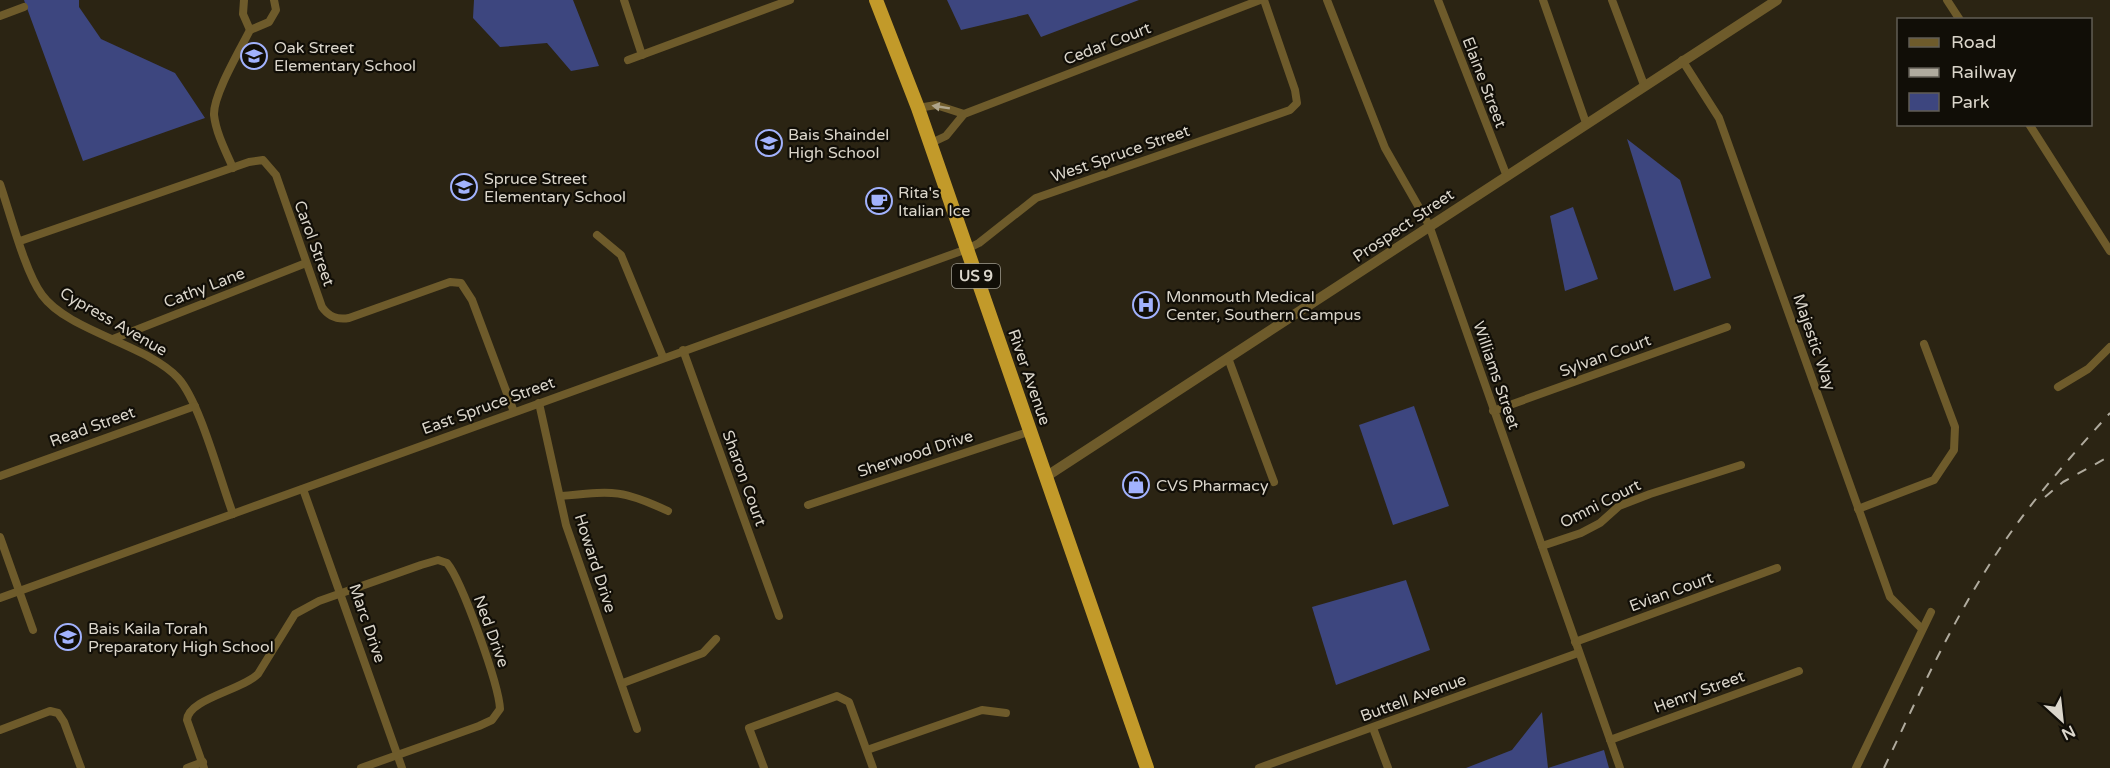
<svg xmlns="http://www.w3.org/2000/svg" width="2110" height="768" viewBox="0 0 2110 768" font-family="'Varela Round',sans-serif">
<rect width="100%" height="100%" fill="#2b2413"/>
<g fill="#3d467f">
<polygon points="24,0 79,0 79,7 101,39 175,73 205,118 83,161"/>
<polygon points="474,0 573,0 599,66 571,71 547,43 500,47 473,18"/>
<polygon points="947,0 1139,0 1041,37 1028,14 961,30"/>
<polygon points="1627,139 1680,180 1711,278 1674,291"/>
<polygon points="1573,207 1598,279 1565,291 1550,216"/>
<polygon points="1414,406 1449,506 1393,525 1359,425"/>
<polygon points="1406,580 1430,650 1336,685 1312,607"/>
<polygon points="1542,712 1548,768 1604,750 1609,768 1466,768 1512,750"/>
</g>
<g fill="none" stroke-linecap="round" stroke-linejoin="round">
<g stroke="#6e5b2b" stroke-width="8">
<polyline points="244,0 243,14 250,30"/>
<polyline points="624,0 642,55"/>
<polyline points="1327,0 1385,148 1429,225 1620,768"/>
<polyline points="1438,0 1506,174"/>
<polyline points="1543,0 1586,123"/>
<polyline points="1612,0 1644,85"/>
<polyline points="1947,0 1960,20"/>
<polyline points="0,16 24,7"/>
<polyline points="628,60 790,0"/>
<polyline points="1682,60 1719,118 1890,597 1922,629"/>
<polyline points="918,108 936,105 964,114"/>
<polyline points="2029,124 2110,251"/>
<polyline points="929,144 946,136 964,114 1260,0"/>
<path d="M233,168C226,152 216,133 214,115C213,95 240,50 250,30L269,22L276,10L274,0"/>
<path d="M0,184C10,213 25,272 42,295C68,331 148,345 178,378C200,402 220,480 233,514"/>
<polyline points="597,235 621,255 663,357"/>
<path d="M20,241L249,162L263,160L276,175L322,307C329,317 337,320 349,318L450,282L461,283L472,300L514,412"/>
<polyline points="113,339 306,263"/>
<polyline points="683,350 779,616"/>
<polyline points="1228,358 1274,482"/>
<polyline points="2058,387 2088,369 2110,347"/>
<polyline points="539,403 566,525 637,729"/>
<polyline points="1493,411 1727,327"/>
<polyline points="0,476 195,406"/>
<polyline points="303,489 402,768"/>
<path d="M562,496C613,491 621,489 668,511"/>
<polyline points="808,505 1031,431"/>
<polyline points="1858,509 1934,480 1954,450 1955,427 1924,344"/>
<polyline points="0,537 33,630"/>
<polyline points="1542,546 1581,533 1600,523 1619,506 1650,494 1741,465"/>
<polyline points="0,598 967,249 979,243 1036,198 1290,110 1297,103 1295,90 1264,0"/>
<polyline points="1575,642 1777,568"/>
<polyline points="623,683 703,653 716,639"/>
<polyline points="1373,728 1388,768"/>
<polyline points="0,730 50,711 58,713 64,722 81,768"/>
<polyline points="1610,740 1799,671"/>
<polyline points="867,750 982,710 1006,713"/>
<polyline points="187,768 203,762"/>
<path d="M204,768L187,720C188,699 242,690 258,674L295,614L319,601L421,565L438,560L447,563C462,581 499,685 500,709L492,720L479,726L361,768"/>
<polyline points="764,768 749,728 837,696 849,702 873,768"/>
<polyline points="1259,768 1578,653"/>
<polyline points="1856,768 1931,612"/>
</g>
<polyline stroke="#6e5b2b" stroke-width="10" points="1047,476 1777,0"/>
<polyline stroke="#c29a2a" stroke-width="14" points="876,0 918,108 1147,768"/>
<g stroke="#b0ab9e" stroke-width="2" stroke-dasharray="10 10" stroke-linecap="butt">
<polyline points="2045,497 2063,482 2110,456"/>
<path d="M1884,768C1922,688 1958,608 2009,535C2039,492 2075,452 2110,413"/>
</g>
</g>
<defs><path id="oneway-solid" d="M-6-.8H1V-3.2L6.5 0L1 3.2V.8H-6Z" transform="scale(1.5)"/></defs>
<use fill="#afa58b" href="#oneway-solid" transform="translate(941 107) rotate(-171)"/>
<defs>
<symbol id="school-ring" viewBox="-11 -11 22 22"><circle r="9.5" fill="#110e07" stroke="#a2b2fd" stroke-width="1.5"/><path d="M0-5L7-2L0 1L-7-2ZM-4 1L0 2.5L4 1V4Q0 6-4 4Z" fill="#a2b2fd"/></symbol>
<symbol id="cafe-ring" viewBox="-11 -11 22 22"><circle r="9.5" fill="#110e07" stroke="#a2b2fd" stroke-width="1.5"/><path d="M-5.5-4.5H6V0H3Q3 3.5 0 3.5H-2.5Q-5.5 3.5-5.5 0ZM3-3.2v2h1.7v-2ZM-6 4.5H4V6H-6Z" fill="#a2b2fd"/></symbol>
<symbol id="hospital-ring" viewBox="-11 -11 22 22"><circle r="9.5" fill="#110e07" stroke="#a2b2fd" stroke-width="1.5"/><path d="M-5-5h3v3.5h4V-5h3V5h-3V1.5h-4V5h-3Z" fill="#a2b2fd"/></symbol>
<symbol id="shop-ring" viewBox="-11 -11 22 22"><circle r="9.5" fill="#110e07" stroke="#a2b2fd" stroke-width="1.5"/><path d="M-5-2.5h2.3a2.7 3.5 0 0 1 5.4 0H5L5.5 6h-11ZM-1.5-2.5h3a1.5 2.3 0 0 0-3 0Z" fill="#a2b2fd"/></symbol>
</defs>
<g fill-rule="evenodd">
<use href="#school-ring" x="239" y="41" width="30" height="30"/>
<use href="#school-ring" x="754" y="128" width="30" height="30"/>
<use href="#school-ring" x="449" y="172" width="30" height="30"/>
<use href="#cafe-ring" x="864" y="186" width="30" height="30"/>
<use href="#hospital-ring" x="1131" y="290" width="30" height="30"/>
<use href="#shop-ring" x="1121" y="470" width="30" height="30"/>
<use href="#school-ring" x="53" y="622" width="30" height="30"/>
</g>
<g text-anchor="middle" stroke-width="4.5" stroke-linejoin="round" paint-order="stroke">
<rect fill="#110e07" stroke="#9e9a90" stroke-width="1.5" x="952" y="264" width="48" height="24" rx="4.5"/>
<g font-size="15" font-weight="bold" fill="#dbd6cb">
<text x="976" y="281">US 9</text>
</g>
<g font-size="16" fill="#dbd6cb" stroke="#110e07">
<text transform="translate(1107 43) rotate(-21)" y="6">Cedar Court</text>
<text transform="translate(1485 82) rotate(69)" y="6">Elaine Street</text>
<text transform="translate(1120 153) rotate(-19)" y="6">West Spruce Street</text>
<text transform="translate(1403 225) rotate(-34)" y="6">Prospect Street</text>
<text transform="translate(315 243) rotate(70)" y="6">Carol Street</text>
<text transform="translate(204 287) rotate(-21)" y="6">Cathy Lane</text>
<text transform="translate(114 321) rotate(30)" y="6">Cypress Avenue</text>
<text transform="translate(1815 342) rotate(71)" y="6">Majestic Way</text>
<text transform="translate(1605 355) rotate(-20)" y="6">Sylvan Court</text>
<text transform="translate(1497 375) rotate(71)" y="6">Williams Street</text>
<text transform="translate(1030 377) rotate(71)" y="6">River Avenue</text>
<text transform="translate(488 405) rotate(-20)" y="6">East Spruce Street</text>
<text transform="translate(92 426) rotate(-20)" y="6">Read Street</text>
<text transform="translate(915 453) rotate(-18)" y="6">Sherwood Drive</text>
<text transform="translate(745 478) rotate(70)" y="6">Sharon Court</text>
<text transform="translate(1600 503) rotate(-27)" y="6">Omni Court</text>
<text transform="translate(596 563) rotate(72)" y="6">Howard Drive</text>
<text transform="translate(1671 591) rotate(-20)" y="6">Evian Court</text>
<text transform="translate(368 623) rotate(71)" y="6">Marc Drive</text>
<text transform="translate(492 631) rotate(70)" y="6">Ned Drive</text>
<text transform="translate(1699 691) rotate(-20)" y="6">Henry Street</text>
<text transform="translate(1413 697) rotate(-20)" y="6">Buttell Avenue</text>
</g>
<g font-size="16" fill="#dbd6cb" stroke="#110e07" text-anchor="start">
<text x="274" y="53">Oak Street<tspan x="274" dy="18">Elementary School</tspan></text>
<text x="788" y="140">Bais Shaindel<tspan x="788" dy="18">High School</tspan></text>
<text x="484" y="184">Spruce Street<tspan x="484" dy="18">Elementary School</tspan></text>
<text x="898" y="198">Rita's<tspan x="898" dy="18">Italian Ice</tspan></text>
<text x="1166" y="302">Monmouth Medical<tspan x="1166" dy="18">Center, Southern Campus</tspan></text>
<text x="1156" y="491">CVS Pharmacy</text>
<text x="88" y="634">Bais Kaila Torah<tspan x="88" dy="18">Preparatory High School</tspan></text>
</g>
</g>
<rect x="1897" y="18" width="195" height="108" fill="#110e07" stroke="#625e55" stroke-width="1.5"/>
<rect x="1909" y="38" width="30" height="9" fill="#6e5b2b" stroke="#625e55" stroke-width="1.5"/>
<text x="1951" y="48" font-size="18" fill="#dbd6cb">Road</text>
<rect x="1909" y="68" width="30" height="9" fill="#b0ab9e" stroke="#625e55" stroke-width="1.5"/>
<text x="1951" y="78" font-size="18" fill="#dbd6cb">Railway</text>
<rect x="1909" y="93" width="30" height="18" fill="#3d467f" stroke="#625e55" stroke-width="1.5"/>
<text x="1951" y="108" font-size="18" fill="#dbd6cb">Park</text>
<g transform="translate(2062 720) rotate(153)" stroke="#110e07" stroke-width="4.5" paint-order="stroke">
<path d="M0-4.5L10 22L0 15L-10 22Z" fill="#dbd6cb"/>
<text y="-9" font-size="16" font-weight="bold" text-anchor="middle" fill="#dbd6cb">N</text>
</g>
</svg>
